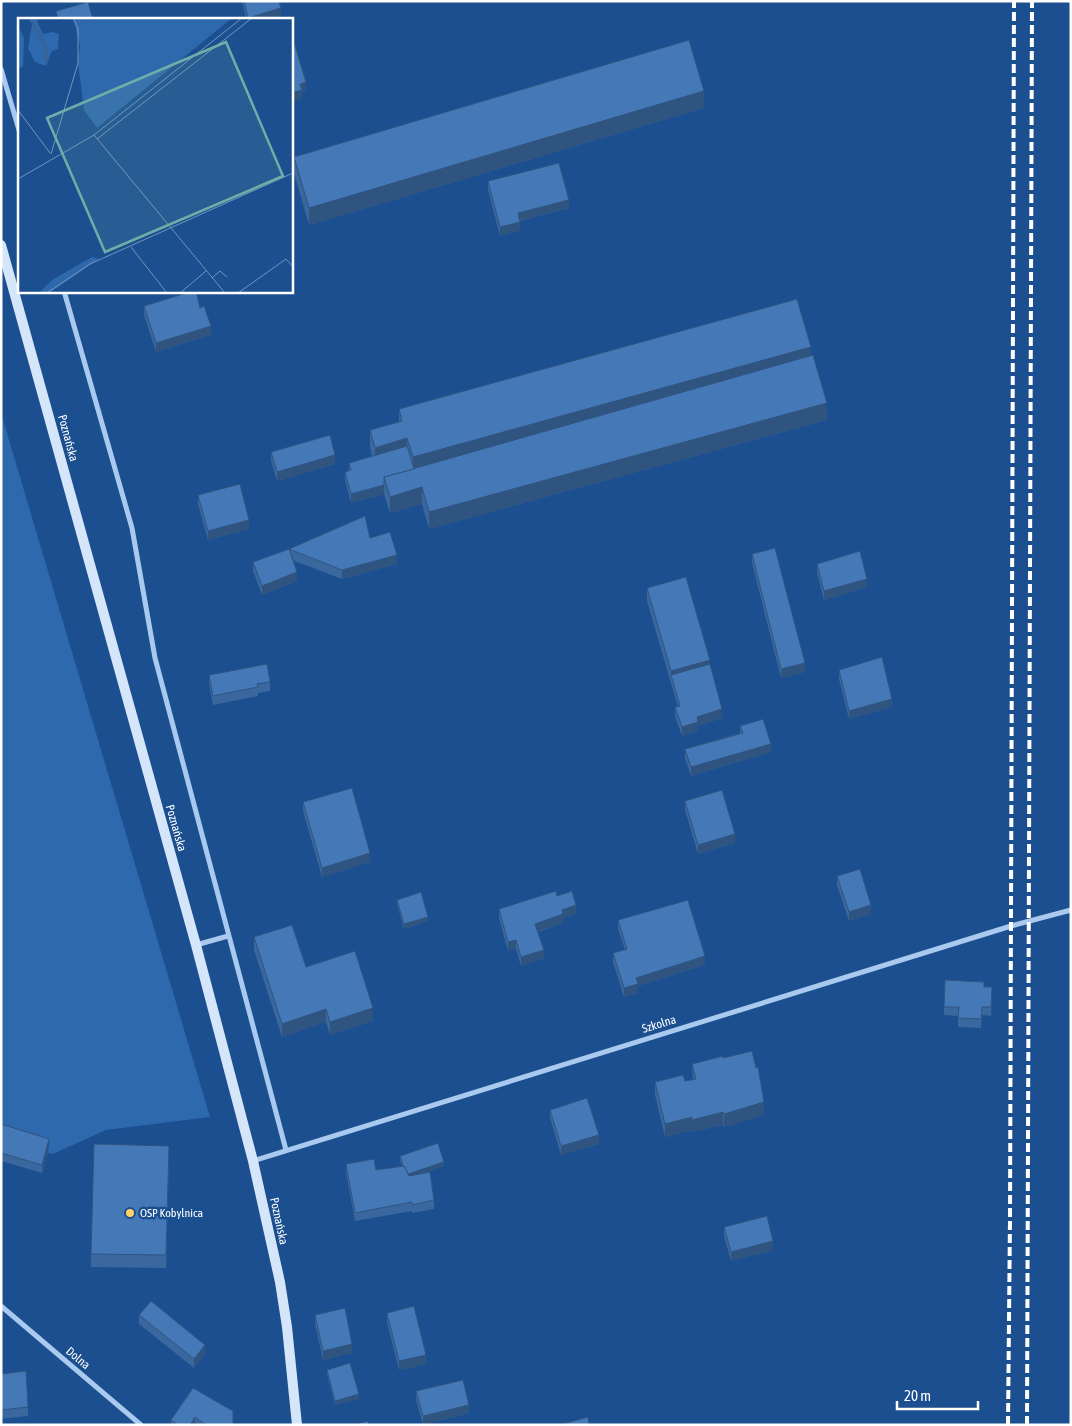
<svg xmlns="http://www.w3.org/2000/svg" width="1072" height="1426" viewBox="0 0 1072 1426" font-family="'Asap Condensed',sans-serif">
<rect width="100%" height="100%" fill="#1b4f8f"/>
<polygon fill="#2e69ad" points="1,413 210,1117 106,1130 53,1154 1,1140"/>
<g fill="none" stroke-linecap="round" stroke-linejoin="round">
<g stroke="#a9c9ee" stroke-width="5">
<polyline points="1,69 19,130"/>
<polyline points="64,291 132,528 155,658 286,1150"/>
<polyline points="196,945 228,936"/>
<polyline points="253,1161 1011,926 1071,910"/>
<polyline points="1,1306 141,1425"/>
</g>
<polyline stroke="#d6e6fa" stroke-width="10" points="1,245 196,945 253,1161 280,1282 287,1327 297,1425"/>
<g stroke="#fff" stroke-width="4" stroke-dasharray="9 4" stroke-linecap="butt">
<polyline points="1008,1425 1010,1218 1014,1"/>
<polyline points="1027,1425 1032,1"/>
</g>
</g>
<g fill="#3a679d">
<polygon points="242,1 279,1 281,17 274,19 246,19"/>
<polygon points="704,108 309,225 294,173 294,157"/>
<polygon points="488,181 569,208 520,221 520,230 500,236 488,190"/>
<polygon points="144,306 200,308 211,335 156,352 144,315"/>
<polygon points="811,356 827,420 429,529 422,504 390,513 384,494 351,503 345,480 345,472 349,470 349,463 372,456 370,447 370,430 399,422 399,409"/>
<polygon points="271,452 335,464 277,481 271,461"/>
<polygon points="198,495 249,529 208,540 198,504"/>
<polygon points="370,538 397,564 342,579 292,560 297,581 262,595 253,571 253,562 289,549"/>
<polygon points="752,554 805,672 781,678 752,563"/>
<polygon points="817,564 867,587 824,600 817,573"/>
<polygon points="647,588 710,664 722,718 698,726 698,731 682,736 675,716 675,707 678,707 647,601"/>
<polygon points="839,670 892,707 849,719 839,679"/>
<polygon points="209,675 270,682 270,691 258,693 258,696 213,705 209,684"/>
<polygon points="740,726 771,752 691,776 685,758 685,749 740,733"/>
<polygon points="685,801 735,843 698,854 685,810"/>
<polygon points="303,802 370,862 322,877 303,811"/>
<polygon points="837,876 871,914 849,921 837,885"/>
<polygon points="557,896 576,914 563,918 563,923 538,932 544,958 521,966 516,949 508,951 499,918 499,909"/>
<polygon points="397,900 428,921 404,929 397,904"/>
<polygon points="618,920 705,965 638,986 638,993 624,997 613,962 613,953 625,950 618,929"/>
<polygon points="254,937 306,967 373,1021 330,1035 326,1022 282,1037 254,950"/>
<polygon points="984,987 992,996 991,1016 982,1015 981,1028 958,1027 958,1016 944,1015 944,1007"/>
<polygon points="723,1058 764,1115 724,1127 723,1125 692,1132 692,1130 665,1137 655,1095 655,1082 685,1081 693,1080 692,1064"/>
<polygon points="550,1110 599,1144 561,1155 550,1118"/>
<polygon points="1,1124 49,1148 42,1173 1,1161"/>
<polygon points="400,1156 444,1166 423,1173 434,1200 434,1209 412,1213 412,1211 355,1221 346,1173 346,1164 376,1170 402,1166 400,1161"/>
<polygon points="169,1159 166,1268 91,1267 91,1254"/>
<polygon points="724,1227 773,1250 731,1261 724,1236"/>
<polygon points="387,1313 426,1364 399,1370 387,1322"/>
<polygon points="139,1315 205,1354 194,1368 139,1324"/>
<polygon points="315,1315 352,1353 323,1360 315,1324"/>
<polygon points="327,1370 359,1399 335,1405 327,1374"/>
<polygon points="1,1374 28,1407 28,1416 1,1419"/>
<polygon points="193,1388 233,1425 171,1425 171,1420"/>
<polygon points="416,1391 469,1413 423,1425 416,1400"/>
</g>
<g fill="#305480">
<polygon points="281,8 281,17 274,19 248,19 248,18"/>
<polygon points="306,82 306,91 302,92 302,99 291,102 291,93 300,84"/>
<polygon points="704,91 704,108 309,225 309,208"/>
<polygon points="569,200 569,208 518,221 518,213"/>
<polygon points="520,222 520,230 500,236 500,227"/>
<polygon points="211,326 211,335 156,352 156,343"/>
<polygon points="811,347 811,363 413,473 413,457"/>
<polygon points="827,403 827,420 429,529 429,512"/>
<polygon points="407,438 407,454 375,464 375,448"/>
<polygon points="335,455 335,464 277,481 277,472"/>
<polygon points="384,485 384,494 351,503 351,494"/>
<polygon points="422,487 422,504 390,513 390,497"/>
<polygon points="249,520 249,529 208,540 208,531"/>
<polygon points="397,555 397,564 342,579 342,570"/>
<polygon points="297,572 297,581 262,595 262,586"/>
<polygon points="867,579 867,587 824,600 824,591"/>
<polygon points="710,660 710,673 671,675 671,684 671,671"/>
<polygon points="805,663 805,672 781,678 781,669"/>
<polygon points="892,699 892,707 849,719 849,711"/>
<polygon points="722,709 722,718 698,726 698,731 682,736 682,727 697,717"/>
<polygon points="771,744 771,752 691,776 691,767"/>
<polygon points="735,834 735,843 698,854 698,845"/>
<polygon points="370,853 370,862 322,877 322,868"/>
<polygon points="576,905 576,914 563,918 563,923 535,932 535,924 562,910"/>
<polygon points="871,905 871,914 849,921 849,912"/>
<polygon points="428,917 428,921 404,929 404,924"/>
<polygon points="516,940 516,949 508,951 508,942"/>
<polygon points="544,950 544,958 521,966 521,957"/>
<polygon points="705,956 705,965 638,986 638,993 624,997 624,988 636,978"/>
<polygon points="373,1008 373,1021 330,1035 330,1022"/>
<polygon points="326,1009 326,1022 282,1037 282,1024"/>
<polygon points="764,1102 764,1115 724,1127 724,1114"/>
<polygon points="723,1112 723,1125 692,1132 692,1120"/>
<polygon points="692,1117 692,1130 665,1137 665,1124"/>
<polygon points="599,1135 599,1144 561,1155 561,1146"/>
<polygon points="49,1139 49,1148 42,1173 42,1165"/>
<polygon points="444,1162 444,1166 406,1179 406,1174"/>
<polygon points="773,1241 773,1250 731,1261 731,1252"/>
<polygon points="352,1344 352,1353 323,1360 323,1351"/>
<polygon points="205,1345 205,1354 194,1368 194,1359"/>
<polygon points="426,1355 426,1364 399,1370 399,1361"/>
<polygon points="359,1394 359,1399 335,1405 335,1401"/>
<polygon points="469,1405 469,1413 423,1425 423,1416"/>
<polygon points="195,1417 195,1425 190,1425"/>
</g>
<g fill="#4478b7" stroke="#305480">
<polygon points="244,1 279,1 281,8 248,18"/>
<polygon points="88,2 92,16 96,19 58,19 56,11"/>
<polygon points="291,39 293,39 306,82 300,84 302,90 291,93"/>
<polygon points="689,40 704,91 309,208 294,157"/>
<polygon points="559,163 569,200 518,213 520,222 500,227 488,181"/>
<polygon points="193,291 196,291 200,308 204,306 211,326 156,343 144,306"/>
<polygon points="797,299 811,347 413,457 407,438 375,448 370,430 402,421 399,409"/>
<polygon points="813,355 827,403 429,512 422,487 390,497 384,477"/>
<polygon points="330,435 335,455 277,472 271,452"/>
<polygon points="407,446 414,469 384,477 384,485 351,494 345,472 351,470 349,463"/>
<polygon points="240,484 249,520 208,531 198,495"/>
<polygon points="365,516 370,538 390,532 397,555 342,570 289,549"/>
<polygon points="775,548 805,663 781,669 752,554"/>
<polygon points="289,549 297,572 262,586 253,562"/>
<polygon points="860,551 867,579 824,591 817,564"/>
<polygon points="686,577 710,660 671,671 647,588"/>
<polygon points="882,657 892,699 849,711 839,670"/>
<polygon points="267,664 270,682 257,684 258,687 213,696 209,675"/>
<polygon points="710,664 722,709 697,717 698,722 682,727 675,707 680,706 671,675"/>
<polygon points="763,719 771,744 691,767 685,749 743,733 740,726"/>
<polygon points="352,788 370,853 322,868 303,802"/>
<polygon points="722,790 735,834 698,845 685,801"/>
<polygon points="860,869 871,905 849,912 837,876"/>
<polygon points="556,891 557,896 572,891 576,905 562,910 563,914 535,924 544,950 521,957 516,940 508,942 499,909"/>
<polygon points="421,892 428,917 404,924 397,900"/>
<polygon points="688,900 705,956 636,978 638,984 624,988 613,953 627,949 618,920"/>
<polygon points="292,925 306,967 355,951 373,1008 330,1022 326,1009 282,1024 254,937"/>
<polygon points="945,980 984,982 984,987 992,987 991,1007 982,1007 981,1019 958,1018 959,1007 944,1007"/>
<polygon points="752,1051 756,1068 758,1067 764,1102 724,1114 723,1112 692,1120 692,1117 665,1124 655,1082 683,1075 685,1081 696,1079 692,1064 723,1056 723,1058"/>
<polygon points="587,1098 599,1135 561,1146 550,1110"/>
<polygon points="1,1124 49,1139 42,1165 1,1153"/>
<polygon points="438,1143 444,1162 408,1174 404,1166 403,1166 400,1156"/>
<polygon points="94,1144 169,1146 166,1255 91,1254"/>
<polygon points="374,1159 376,1170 404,1166 409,1176 430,1172 434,1200 412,1205 412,1202 355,1213 346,1164"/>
<polygon points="767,1216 773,1241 731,1252 724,1227"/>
<polygon points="151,1301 205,1345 194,1359 139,1315"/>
<polygon points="414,1306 426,1355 399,1361 387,1313"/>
<polygon points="345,1308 352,1344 323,1351 315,1315"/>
<polygon points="350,1363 359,1394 335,1401 327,1370"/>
<polygon points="26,1371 28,1407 1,1410 1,1374"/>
<polygon points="463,1380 469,1405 423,1416 416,1391"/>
<polygon points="193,1388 233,1411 233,1425 206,1425 195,1417 190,1425 178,1425 171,1420"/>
<polygon points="588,1417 589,1425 559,1425"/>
<polygon points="368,1421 369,1425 353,1425"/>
</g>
<circle fill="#ffd166" stroke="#1b4f8f" stroke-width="2" cx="130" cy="1213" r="5"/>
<g text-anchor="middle" stroke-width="5" stroke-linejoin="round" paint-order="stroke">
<g font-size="12" fill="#fff" stroke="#1b4f8f">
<text transform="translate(68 438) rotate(75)" y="4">Poznańska</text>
<text transform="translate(176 828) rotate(74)" y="4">Poznańska</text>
<text transform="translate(659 1024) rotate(-17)" y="4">Szkolna</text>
<text transform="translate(279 1221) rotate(78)" y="4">Poznańska</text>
<text transform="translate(78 1358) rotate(40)" y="4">Dolna</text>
</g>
<g font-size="12" fill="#fff" stroke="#1b4f8f" text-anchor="start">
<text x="140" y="1217">OSP Kobylnica</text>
</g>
</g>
<g transform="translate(18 18)">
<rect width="275" height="275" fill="#1b4f8f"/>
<path d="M10,0H22L19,3L25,16L35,14L41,16L40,31L34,33L28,48L17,44L10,30L14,6ZM55,0H214L79,110L66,92L60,45L62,28ZM0,8L6,20L5,49L0,50ZM74,239L81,241L31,275H21L34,262Z" fill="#2e69ad"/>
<path fill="none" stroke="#3c6290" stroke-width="2.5" d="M13,0L28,29L29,44"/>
<path fill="none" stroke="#7695bc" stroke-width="1" d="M0,92L32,135M76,117L207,275M79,121L234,0M33,136L60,45V10L55,0M0,161L76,117L224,0M113,229L149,275M194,260L202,253L209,259M29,275L72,246L275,155M162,275L188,253M220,275L268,241L275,249"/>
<path fill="#6fada8" fill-opacity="0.15" stroke="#6fada8" stroke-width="2.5" d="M208,24L265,158L87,234L29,100Z"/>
<rect width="275" height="275" fill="none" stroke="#fff" stroke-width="2.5"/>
</g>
<rect width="1072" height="1426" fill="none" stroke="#ffffff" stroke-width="5"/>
<path d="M897 1401v8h81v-8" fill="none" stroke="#ffffff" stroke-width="2.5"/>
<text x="904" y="1401" font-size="15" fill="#ffffff" stroke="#1b4f8f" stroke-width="4" paint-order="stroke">20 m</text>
</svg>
